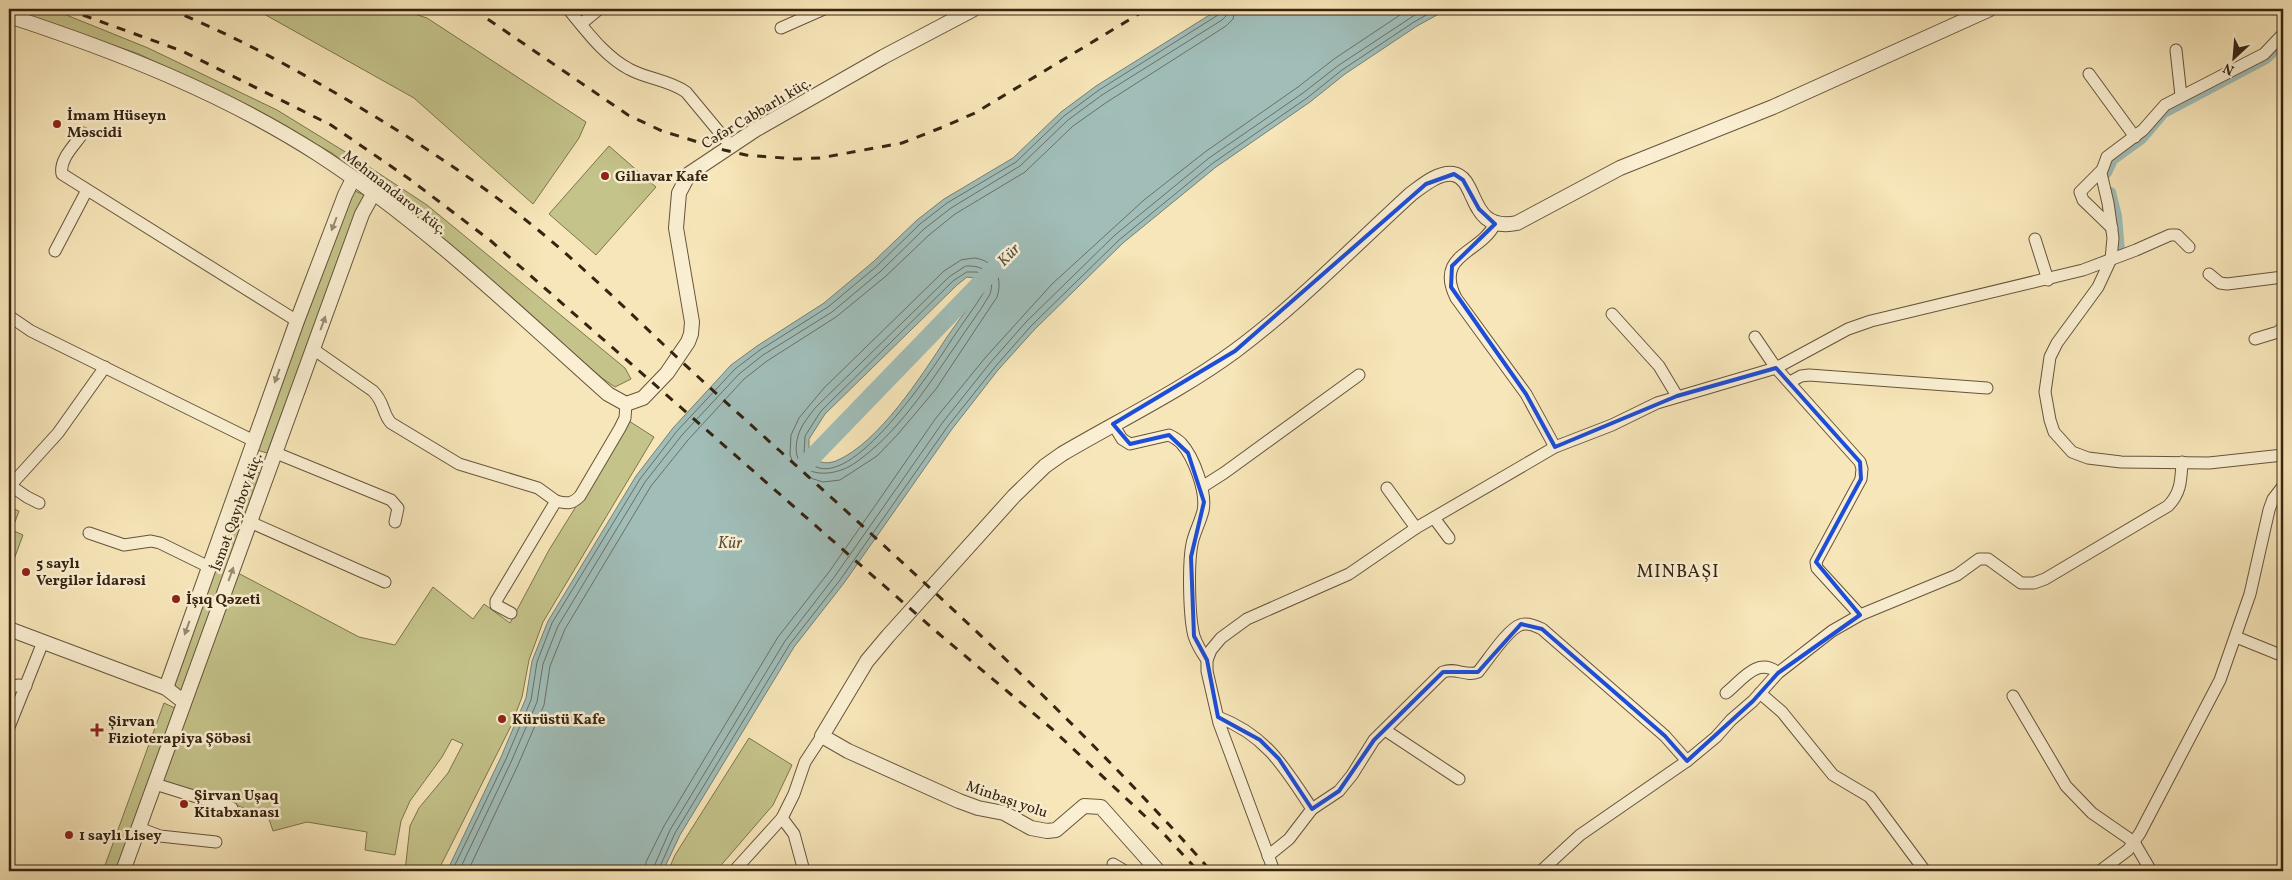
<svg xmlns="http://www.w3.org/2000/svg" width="2292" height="880" viewBox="0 0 2292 880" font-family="Vollkorn,serif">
<rect width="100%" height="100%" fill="#f7e6b9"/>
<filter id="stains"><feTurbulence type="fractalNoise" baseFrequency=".004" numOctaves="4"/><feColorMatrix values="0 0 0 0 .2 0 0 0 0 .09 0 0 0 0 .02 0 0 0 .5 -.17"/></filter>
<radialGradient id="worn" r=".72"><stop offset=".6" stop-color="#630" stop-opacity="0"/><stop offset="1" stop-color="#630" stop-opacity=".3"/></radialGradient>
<g fill="#c4c38a" stroke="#7d744e">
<polygon points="9,9 54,10 148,48 277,110 360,161 427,205 625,368 631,379 615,387 602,378 449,243 332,153 245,105 139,54"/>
<polygon points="255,9 399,9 427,18 586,122 579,138 533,204 414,98"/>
<polygon points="609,146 656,187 596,255 549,214"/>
<polygon points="353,190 364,195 267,453 257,450"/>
<polygon points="629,421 654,437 543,622 529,660 522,697 511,726 438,871 405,871 410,826 419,808 448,773 463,744 452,739 442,757 410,801 401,821 395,855 365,850 367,832 307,822 273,831 268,816 160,780 238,573 359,637 395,645 433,587 473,619 484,604 510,623 549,550"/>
<polygon points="251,470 260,473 182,693 173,685"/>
<polygon points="9,507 19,511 12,530 23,535 9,573"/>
<polygon points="164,703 177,709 118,871 103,871"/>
<polygon points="749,738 792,765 773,805 716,871 668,871 675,855"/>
</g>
<path fill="#a0bdb8" stroke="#768075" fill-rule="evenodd" d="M1219,9H1448L1417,26L1345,74L1310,102L1216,167L1123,243L1035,329L998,370L952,429L844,583L794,647L680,835L663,871H447L501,757L526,698L532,661L548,621L636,476L673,428L731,365L757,346L824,303L873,262L917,220L944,199L1013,158L1061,112L1096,86ZM967,277L980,279V290C970,306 958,321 947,337C922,375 879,443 836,461C825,465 816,462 809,454V439L825,414L957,285Z"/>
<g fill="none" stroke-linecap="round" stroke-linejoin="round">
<g stroke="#6b7064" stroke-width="1">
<path d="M975,258C996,261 1003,279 997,297L936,389L898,434L877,456L840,480L823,482L804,476L794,465L790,455L791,435L799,418L824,388L944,271L961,260Z"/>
<path d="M966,266C985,265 996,275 990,294C980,312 967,328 956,345C927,387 898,433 855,463C829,481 787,477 798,436C801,425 809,416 816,407L949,277Z"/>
<path d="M967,272H977L983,276L986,283L984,292C975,307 964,321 954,336C938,361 839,515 804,455L805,436L821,411L953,281Z"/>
<polyline points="452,871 506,759 531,700 537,662 552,623 640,479 677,431 735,369 760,350 828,307 877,266 920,224 947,203 1016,162 1064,116 1099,90 1218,15 1221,9"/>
<polyline points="459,871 511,762 537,702 543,664 558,626 645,482 682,435 739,374 763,355 832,312 881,271 924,229 951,208 1020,166 1068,120 1102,95 1222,20 1226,16 1227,9"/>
<polyline points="468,871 518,765 544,705 550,666 565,629 651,486 688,440 744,379 767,361 836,317 886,276 929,235 955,214 1025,172 1073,126 1107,102 1226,26 1233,19 1235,9"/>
<polyline points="645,871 646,862 664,826 778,637 829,572 936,418 985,358 1052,284 1144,200 1205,152 1298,87 1334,59 1409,9"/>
<polyline points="652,871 670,830 785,641 835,576 943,422 990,363 1026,322 1115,235 1209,158 1303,93 1339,65 1424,9"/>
<polyline points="658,871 675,833 790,644 840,580 948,426 995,367 1031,326 1119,240 1213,163 1307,98 1342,70 1414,22 1437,9"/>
</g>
<g stroke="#a0bdb8" stroke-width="10">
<polyline points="2107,173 2113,160 2142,139 2164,113 2266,59 2283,43"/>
<polyline points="2111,192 2117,216 2120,251"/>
</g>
<polyline stroke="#a0bdb8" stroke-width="18" points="795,475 998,265"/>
<defs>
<g id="minor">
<path d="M568,9C586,30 604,56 629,69C647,79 669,80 686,92L730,145"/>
<polyline points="581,24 599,9"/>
<polyline points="781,28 824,9"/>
<polyline points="2283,34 2264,54 2165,105 2143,130 2107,157 2101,173 2108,203 2113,238 2111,259 2098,287 2057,343 2050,357 2045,392 2050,420 2054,432 2072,452 2088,458 2121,462 2209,463 2283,455"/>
<polyline points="2176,50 2181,96"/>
<polyline points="2089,74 2135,137"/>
<path d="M83,133C75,145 59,159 62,174L297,321"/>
<polyline points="2101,171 2080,192 2083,200 2112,228"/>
<path d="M1495,224C1480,254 1434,254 1456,298L1526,394L1555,447"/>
<polyline points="2035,239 2048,280"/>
<polyline points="55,251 87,190"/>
<polyline points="2209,274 2220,283 2227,284 2283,277"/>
<polyline points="1612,314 1659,366 1677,396"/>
<polyline points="9,316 31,331 254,441"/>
<polyline points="1755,337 1776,368 1860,462 1862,469 1861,479 1816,562 1817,568 1860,615"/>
<polyline points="2255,339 2278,332 2283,327"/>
<path d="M313,349L373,391C385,403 382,413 391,423L459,464L538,488L556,501"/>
<polyline points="1790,382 1801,376 1809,375 1987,388"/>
<path d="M1113,424L1122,439L1130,444L1169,435C1173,437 1178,440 1181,443C1194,457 1207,493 1203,511C1200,523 1194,533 1192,544C1188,564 1189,617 1194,636C1197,645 1202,653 1207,660"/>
<polyline points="276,453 391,500 398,508 395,522"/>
<polyline points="11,486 27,497 39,503"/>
<polyline points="9,487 58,433 105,367"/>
<polyline points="1202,487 1224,473 1359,375"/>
<polyline points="1387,488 1416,528"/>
<polyline points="1434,518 1449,538"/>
<polyline points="250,522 385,582"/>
<polyline points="89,533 124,545 151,541 160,543 209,567"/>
<path d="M511,613L496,605V601L556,501C568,504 572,504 580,496L620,428L625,418L626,404"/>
<polyline points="2236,637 2283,656"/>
<polyline points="9,689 18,685 26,686"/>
<path d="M1726,693C1742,680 1758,656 1778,673"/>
<polyline points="1760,693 1782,712 1833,775 1870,797 1925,871"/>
<polyline points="2013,696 2066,786 2092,813 2134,842 2151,871"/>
<path d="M1218,717C1266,735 1285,768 1312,809"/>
<polyline points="9,727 43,642"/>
<polyline points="1385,730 1459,779"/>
<polyline points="155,784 232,808"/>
<polyline points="782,818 794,834 804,871"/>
<polyline points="139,828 160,836 216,842"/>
<path d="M1268,856L1289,839L1312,809L1339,791L1352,775L1374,740L1443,672C1456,667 1466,677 1478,672C1488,660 1507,630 1520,625C1527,622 1536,626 1542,629L1665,736L1687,761"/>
<polyline points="1113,864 1125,871"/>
<polyline points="734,871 782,818 794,794 805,762 822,736"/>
<polyline points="1274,871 1219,723 1207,671 1207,660 1211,650 1221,638 1247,619 1349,574 1416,528 1555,447 1612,425 1657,403 1776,368 1848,329 1871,321 2083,270 2136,250 2170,235 2177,235 2189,247"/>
<path d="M1541,871L1580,835L1687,761L1716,737L1731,720L1753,701L1778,673L1832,631L1860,615L1957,575L1979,559H1988L2021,583H2034L2045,579L2168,506C2181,493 2181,480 2182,462"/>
<polyline points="2100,871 2128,850 2140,833 2220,680 2250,594 2269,510 2273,499 2283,486"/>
</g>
<g id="tertiary">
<path d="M9,16C116,51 223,93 318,154C423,222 515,311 608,394L626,404L643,398L667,373L688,342L691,334L692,322L676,228L679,193L689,174L755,130L883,57L974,9"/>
<polyline points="9,629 166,688 184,702"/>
<polyline points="166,688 297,321 345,195 353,179"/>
<polyline points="123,871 362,214 373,194"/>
<path d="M1158,871L1101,807L1084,806L1056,830L1047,831L1031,828L1004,813L978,808L959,801L848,751L822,736L867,661L888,636L1014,496L1045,466L1062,454C1120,420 1182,390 1235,351C1297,305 1354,246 1411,194C1422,186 1438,172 1453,174C1479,178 1467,233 1517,223L1620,168L1773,107L1990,9"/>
</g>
</defs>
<use href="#minor" stroke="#66543b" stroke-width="13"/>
<use href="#tertiary" stroke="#66543b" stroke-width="16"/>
<use href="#minor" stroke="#faefd2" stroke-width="11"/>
<use href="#tertiary" stroke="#faefd2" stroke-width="14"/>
<g stroke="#362411" stroke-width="3" stroke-dasharray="9 9" stroke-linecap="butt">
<polyline points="66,9 182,51 331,125 408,178 491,241 938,633 1052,729 1163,833 1198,871"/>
<path d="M168,9C227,32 284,63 339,95C410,137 479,181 543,234C585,269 624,307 664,345C702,381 741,416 780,451C929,586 1078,721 1211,871"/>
<polyline points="473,9 628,115 662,131 724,150 746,155 795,159 820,158 902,143 943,127 975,113 1147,9"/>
</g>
</g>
<defs><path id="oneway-solid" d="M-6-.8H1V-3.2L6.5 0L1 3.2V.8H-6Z" transform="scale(1.25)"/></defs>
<g fill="#988a72">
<use href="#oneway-solid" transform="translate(334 224) rotate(111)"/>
<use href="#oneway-solid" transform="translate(323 323) rotate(-70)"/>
<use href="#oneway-solid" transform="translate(277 376) rotate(110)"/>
<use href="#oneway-solid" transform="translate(231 574) rotate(-70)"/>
<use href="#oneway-solid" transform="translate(187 628) rotate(110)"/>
</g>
<path fill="none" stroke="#1d4ed8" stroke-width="4" stroke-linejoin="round" d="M1454,174L1463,180L1479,209L1495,224L1452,266L1451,287L1526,394L1555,447L1677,396L1776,368L1860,462L1861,479L1816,562L1860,615L1778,673L1753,701L1687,761L1665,736L1542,629L1521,624L1478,672H1443L1374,740L1339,791L1312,809L1279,759L1260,740L1218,717L1207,660L1194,636L1191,557L1204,502L1188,453L1169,435L1130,444L1113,424L1235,351L1426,184Z"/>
<g fill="#8f2418" stroke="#faefd2" stroke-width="2">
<circle cx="57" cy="124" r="5"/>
<circle cx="605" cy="176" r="5"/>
<circle cx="26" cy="572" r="5"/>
<circle cx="176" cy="599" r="5"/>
<circle cx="502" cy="719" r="5"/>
<path d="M94.5 722.5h5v5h5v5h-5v5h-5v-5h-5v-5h5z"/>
<circle cx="184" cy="804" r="5"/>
<circle cx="69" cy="835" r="5"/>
</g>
<g text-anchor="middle" stroke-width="5" stroke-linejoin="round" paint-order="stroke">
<g font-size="15" fill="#362411" stroke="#faefd2">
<text transform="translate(756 113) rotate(-31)" y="5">Cəfər Cabbarlı küç.</text>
<text transform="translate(395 192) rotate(38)" y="5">Mehmandarov küç.</text>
<text transform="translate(236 512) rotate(-70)" y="5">İsmət Qayıbov küç.</text>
<text transform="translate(1007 799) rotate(19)" y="5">Minbaşı yolu</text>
</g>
<g font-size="15" font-weight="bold" fill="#362411" stroke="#faefd2" text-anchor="start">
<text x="67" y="120">İmam Hüseyn<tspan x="67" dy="17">Məscidi</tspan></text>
<text x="615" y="181">Gilıavar Kafe</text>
<text x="36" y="568">5 saylı<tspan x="36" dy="17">Vergilər İdarəsi</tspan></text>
<text x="186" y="604">İşıq Qəzeti</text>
<text x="512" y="724">Kürüstü Kafe</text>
<text x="108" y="726">Şirvan<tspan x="108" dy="17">Fizioterapiya Şöbəsi</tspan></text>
<text x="194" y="800">Şirvan Uşaq<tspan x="194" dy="17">Kitabxanası</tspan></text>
<text x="79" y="840">1 saylı Lisey</text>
</g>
<g font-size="16" font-style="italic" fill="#565243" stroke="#faefd2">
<text transform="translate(1008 254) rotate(-46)" y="6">Kür</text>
<text x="730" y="548">Kür</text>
</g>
<g font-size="18" letter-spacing="1" fill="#362411" stroke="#faefd2">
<text x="1678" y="577">MINBAŞI</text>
</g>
</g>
<rect width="2292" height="880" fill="none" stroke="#f7e6b9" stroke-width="30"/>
<rect x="10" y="10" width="2272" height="860" fill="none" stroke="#362411" stroke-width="2.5"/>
<rect x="15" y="15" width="2262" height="850" fill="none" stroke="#362411"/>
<g transform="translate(2234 58) rotate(206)" stroke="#faefd2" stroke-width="4" paint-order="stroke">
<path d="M0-4L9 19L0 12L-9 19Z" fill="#362411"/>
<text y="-8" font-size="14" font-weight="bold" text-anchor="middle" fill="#362411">N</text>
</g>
<rect width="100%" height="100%" filter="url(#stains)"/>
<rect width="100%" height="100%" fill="url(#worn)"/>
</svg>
